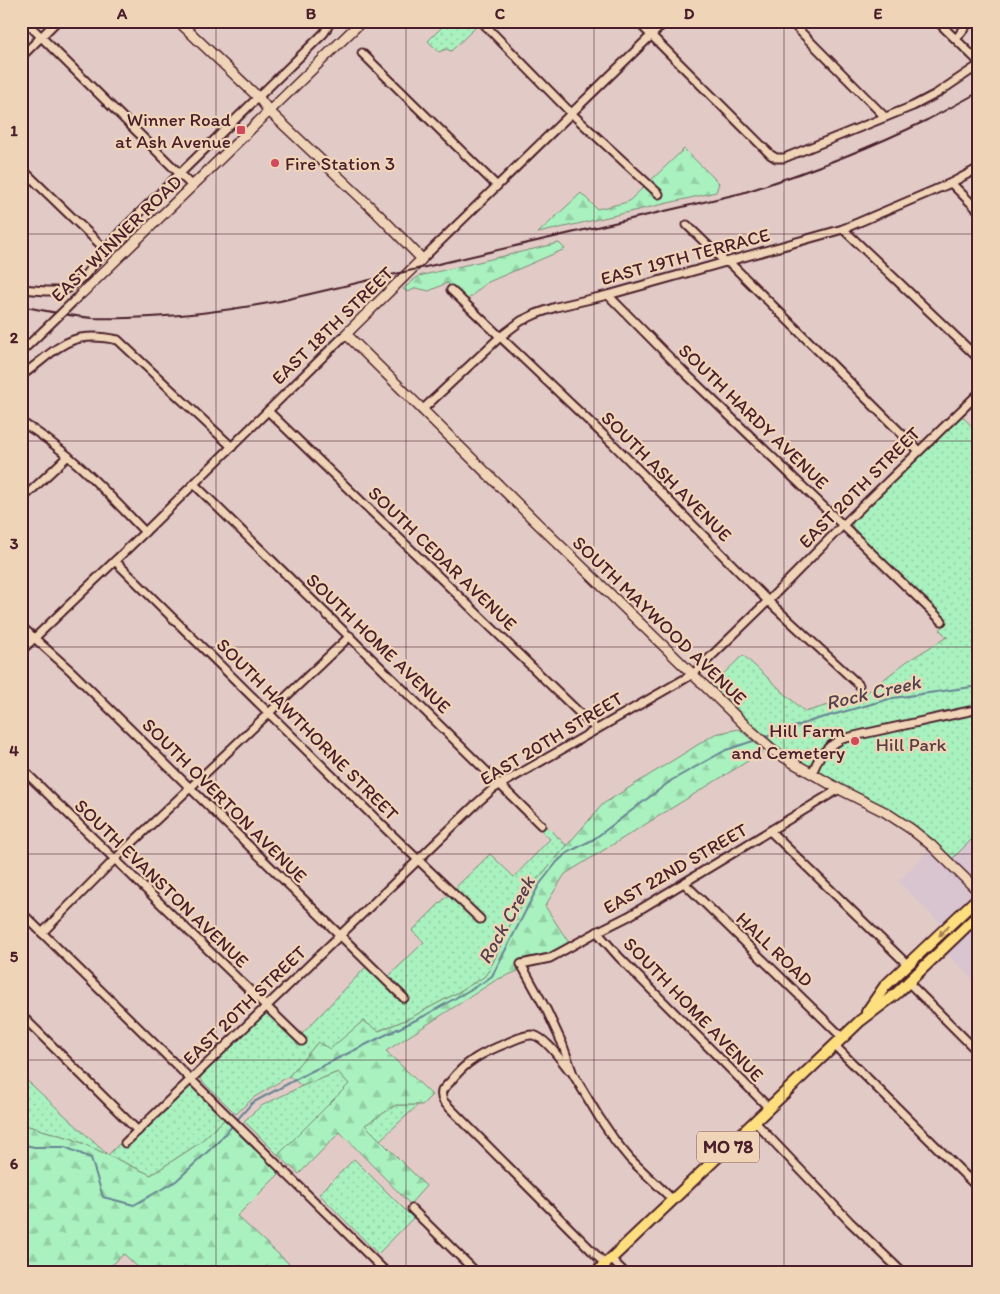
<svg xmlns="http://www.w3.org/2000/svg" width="1000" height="1294" viewBox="0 0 1000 1294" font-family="Itim,sans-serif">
<defs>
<pattern id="grass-dots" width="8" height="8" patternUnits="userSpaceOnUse" patternTransform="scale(1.25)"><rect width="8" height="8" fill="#a9f1bf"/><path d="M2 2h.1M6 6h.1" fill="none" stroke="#93cea4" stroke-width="1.8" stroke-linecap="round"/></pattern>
<pattern id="forest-firs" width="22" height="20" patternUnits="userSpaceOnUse" patternTransform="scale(1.25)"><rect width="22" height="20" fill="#a9f1bf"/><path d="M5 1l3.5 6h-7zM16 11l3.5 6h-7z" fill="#93cea4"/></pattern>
</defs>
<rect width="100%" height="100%" fill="#e2cbc6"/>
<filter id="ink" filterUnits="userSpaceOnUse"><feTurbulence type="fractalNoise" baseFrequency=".02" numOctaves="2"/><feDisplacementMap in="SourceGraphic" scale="10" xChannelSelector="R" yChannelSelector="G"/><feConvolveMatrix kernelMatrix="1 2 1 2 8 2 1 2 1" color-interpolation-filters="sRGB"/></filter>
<g filter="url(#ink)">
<g fill="#d8c5d0">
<polygon points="974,837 979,841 979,884 951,860"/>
<polygon points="930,849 974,893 973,897 943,926 898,881"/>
<polygon points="979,920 979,985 978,985 946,952"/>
</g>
<g fill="url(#grass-dots)" stroke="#7a8875">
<polygon points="448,21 473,21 477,26 451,51 446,49 439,52 428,41"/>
<polygon points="961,415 979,434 979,841 974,837 951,860 823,776 792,758 755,727 712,685 743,655 805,712 865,694 906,662 947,637 940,630 946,622 853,528 852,524 854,520"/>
<polygon points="547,826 567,846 536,881 512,921 490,969 484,977 455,994 410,1018 378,1031 363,1021 330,1050 318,1042 289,1076 253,1098 236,1114 202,1081 200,1077 204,1072 263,1014 268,1014 303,1046 307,1041 300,1036 366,967 405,1004 411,998 388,977 424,942 412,931 449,894 480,924 485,918 455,888 490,854 514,877 550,839 542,831"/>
<polygon points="338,1072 349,1084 278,1155 244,1121 261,1106 302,1086"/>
<polygon points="21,1075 108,1155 119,1144 124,1148 187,1087 193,1087 225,1119 198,1144 151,1175 73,1139 21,1124"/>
<polygon points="396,1105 418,1105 380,1140 365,1125"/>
<polygon points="354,1159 413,1218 378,1254 319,1194"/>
</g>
<g fill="url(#forest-firs)" stroke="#7a8875">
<polygon points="684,149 719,183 716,192 538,233 581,193 597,209 628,202"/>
<polygon points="559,243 565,249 486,283 466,301 447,283 429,291 416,288 408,292 403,289 419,276"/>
<polygon points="739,729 764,751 565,874 545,906 569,943 548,953 518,960 518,971 496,980 386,1051 432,1095 422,1105 396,1105 365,1125 426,1186 410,1204 340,1132 299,1174 278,1155 349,1084 338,1072 302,1086 289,1076 318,1042 330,1049 363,1021 379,1031 410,1018 455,994 484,977 490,969 512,921 536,881 603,804 715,734"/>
<polygon points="225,1119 280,1173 237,1216 299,1273 144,1273 124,1254 103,1273 21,1273 21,1124 73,1139 151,1175 198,1144"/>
</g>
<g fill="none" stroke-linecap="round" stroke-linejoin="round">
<g stroke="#678493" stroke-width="2">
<polyline points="763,738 814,720 893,698 979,686"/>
<polyline points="236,1121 252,1103 308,1073 424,1016 482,983 492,976 539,885 557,862 567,853 594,839 672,780 726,750 756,740"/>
<polyline points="21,1144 34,1147 65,1147 91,1158 103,1197 134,1205 176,1181 217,1143 233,1125"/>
</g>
<defs>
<g id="minor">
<polyline points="25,21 192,186"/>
<polyline points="481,21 572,114 659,194"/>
<polyline points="637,21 771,155 776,158 784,158 913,106 936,94 979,65"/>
<polyline points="790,21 885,117"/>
<polyline points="937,21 979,62"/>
<polyline points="956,39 970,21"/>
<polyline points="362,53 497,186"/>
<polyline points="21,57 57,21"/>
<polyline points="21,168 106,250"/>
<polyline points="951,183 979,211"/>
<polyline points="687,225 725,262 731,264 919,451"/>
<polyline points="843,229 979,359"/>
<polyline points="422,259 666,21"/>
<polyline points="21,289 46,291 64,291 75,283 86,274 120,232 324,33 330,23 329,21"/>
<polyline points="451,290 613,444 768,601 859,685"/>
<polyline points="608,295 684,372 942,621"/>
<polyline points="21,352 43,331"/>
<path d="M21,376C59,349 67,329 118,340L232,447"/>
<polyline points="422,410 500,337 521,321 536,314 556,307 608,295 843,229 951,183 979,168"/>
<polyline points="268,411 596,729"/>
<path d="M21,422C69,450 107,493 145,532"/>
<polyline points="194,484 541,825"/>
<polyline points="21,500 68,456"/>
<polyline points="115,561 389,832 480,919"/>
<polyline points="21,626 71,671 404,998"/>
<polyline points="21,651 145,532 346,334"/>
<polyline points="21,768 302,1041"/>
<polyline points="812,773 820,756 830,746 842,739 863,734 979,709"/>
<polyline points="770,831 908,965"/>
<polyline points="684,883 843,1038"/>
<polyline points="21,912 387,1273"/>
<polyline points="597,932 619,957 769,1108"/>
<polyline points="42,933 115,859 350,636"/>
<polyline points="908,982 979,1053"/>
<polyline points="21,1015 138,1131"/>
<polyline points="835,1046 979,1189"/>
<path d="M569,1070C560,1059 546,1038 533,1035C525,1034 514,1040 507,1043C482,1053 466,1061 450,1082C447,1085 444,1088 442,1091C441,1095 442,1099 444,1102L605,1264"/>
<polyline points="755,1122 850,1222 903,1273"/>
<polyline points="125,1143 476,804 493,789 693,674 768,601 843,525 979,393"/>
<polyline points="673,1200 630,1159 616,1142 599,1117 573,1074 562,1043 547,1011 521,964 550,958 597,932 629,916 839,789"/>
<polyline points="412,1209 477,1273"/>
<polyline points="611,1259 625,1273"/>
</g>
<g id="tertiary">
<polyline points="178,21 259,98 269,111 377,213 422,259 346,334 534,520 749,729 774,751 790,761 839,789 885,812 911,829 931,845 979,892"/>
<polyline points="81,294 362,21"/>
</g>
<g id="primary">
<polyline points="867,1012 885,986 979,897"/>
<polyline points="596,1273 860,1021 897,993 979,914"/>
</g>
</defs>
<use href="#minor" stroke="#4a1f2b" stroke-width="11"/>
<use href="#tertiary" stroke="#4a1f2b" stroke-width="12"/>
<use href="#primary" stroke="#4a1f2b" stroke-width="14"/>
<use href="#minor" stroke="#f0d4b7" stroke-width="7"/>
<use href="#tertiary" stroke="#f0d4b7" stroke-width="9"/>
<use href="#primary" stroke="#fedf80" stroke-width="10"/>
<path stroke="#4a1f2b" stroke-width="2" d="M21,306C45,311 69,316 93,318C112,319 132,318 151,317C194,315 237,309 280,301L742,193C805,173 866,150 925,121C943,112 961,102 979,92"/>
<defs>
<polyline id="minor-bridge" points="43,331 81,294"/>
</defs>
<use href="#minor-bridge" stroke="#4a1f2b" stroke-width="11" stroke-linecap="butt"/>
<use href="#minor-bridge" stroke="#f0d4b7" stroke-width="7"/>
</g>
<defs><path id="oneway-solid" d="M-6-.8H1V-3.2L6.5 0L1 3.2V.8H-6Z" transform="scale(1.25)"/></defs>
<use fill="#a47f56" href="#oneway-solid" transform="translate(944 931) rotate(136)"/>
</g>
<path fill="none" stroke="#4a1f2b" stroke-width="1" stroke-opacity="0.55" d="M216,21V1273M406,21V1273M594,21V1273M784,21V1273M21,234H979M21,441H979M21,647H979M21,854H979M21,1060H979"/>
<g fill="#d1495b" stroke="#f0d4b7" stroke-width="2">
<rect x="236" y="125" width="10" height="10" rx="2.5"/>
<circle cx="275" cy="163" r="5"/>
<circle cx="855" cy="741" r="5"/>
</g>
<g text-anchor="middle" stroke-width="4.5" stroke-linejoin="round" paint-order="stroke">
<rect fill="#f0d4b7" stroke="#7c5555" stroke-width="1" x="697" y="1131.5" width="62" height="31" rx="4"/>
<g font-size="18" font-weight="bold" fill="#4a1f2b">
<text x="728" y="1153">MO 78</text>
</g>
<g font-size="19" fill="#4a1f2b" stroke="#f0d4b7" text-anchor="end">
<text x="231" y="126">Winner Road<tspan x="231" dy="22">at Ash Avenue</tspan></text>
<text x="285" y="170" text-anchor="start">Fire Station 3</text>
<text x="845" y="737">Hill Farm<tspan x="845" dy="22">and Cemetery</tspan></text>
</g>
<g font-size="19" fill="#4a1f2b" stroke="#f0d4b7">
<text transform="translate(116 238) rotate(-44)" y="7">EAST WINNER ROAD</text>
<text transform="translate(685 256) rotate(-15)" y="7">EAST 19TH TERRACE</text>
<text transform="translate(332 325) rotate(-44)" y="7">EAST 18TH STREET</text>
<text transform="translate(754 416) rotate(44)" y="7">SOUTH HARDY AVENUE</text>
<text transform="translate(667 476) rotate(45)" y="7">SOUTH ASH AVENUE</text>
<text transform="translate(859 487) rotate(-45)" y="7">EAST 20TH STREET</text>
<text transform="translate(443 558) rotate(44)" y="7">SOUTH CEDAR AVENUE</text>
<text transform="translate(660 620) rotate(44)" y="7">SOUTH MAYWOOD AVENUE</text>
<text transform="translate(379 643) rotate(44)" y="7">SOUTH HOME AVENUE</text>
<text transform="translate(308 729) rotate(45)" y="7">SOUTH HAWTHORNE STREET</text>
<text transform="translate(551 738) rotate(-31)" y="7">EAST 20TH STREET</text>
<text transform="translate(225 800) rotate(45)" y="7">SOUTH OVERTON AVENUE</text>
<text transform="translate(675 868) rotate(-30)" y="7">EAST 22ND STREET</text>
<text transform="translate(162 883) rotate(44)" y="7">SOUTH EVANSTON AVENUE</text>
<text transform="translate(775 949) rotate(44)" y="7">HALL ROAD</text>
<text transform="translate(244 1005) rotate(-44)" y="7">EAST 20TH STREET</text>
<text transform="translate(694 1009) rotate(46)" y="7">SOUTH HOME AVENUE</text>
</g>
<g font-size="19" fill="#583e41" stroke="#f0d4b7">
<text x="911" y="751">Hill Park</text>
</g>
<g font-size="20" font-style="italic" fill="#54414e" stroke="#f0d4b7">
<text transform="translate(873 692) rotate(-13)" y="7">Rock Creek</text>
<text transform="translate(506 920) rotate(-61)" y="7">Rock Creek</text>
</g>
</g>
<rect width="1000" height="1294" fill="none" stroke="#f0d4b7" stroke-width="55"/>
<rect x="28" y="28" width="944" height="1238" fill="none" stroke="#4a1f2b" stroke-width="2"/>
<g font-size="16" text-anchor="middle" font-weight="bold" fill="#4a1f2b">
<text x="122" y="19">A</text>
<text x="311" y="19">B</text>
<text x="500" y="19">C</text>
<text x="689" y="19">D</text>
<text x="878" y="19">E</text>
<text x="14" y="136">1</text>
<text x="14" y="343">2</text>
<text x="14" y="549">3</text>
<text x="14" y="756">4</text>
<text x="14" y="962">5</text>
<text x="14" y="1169">6</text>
</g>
</svg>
